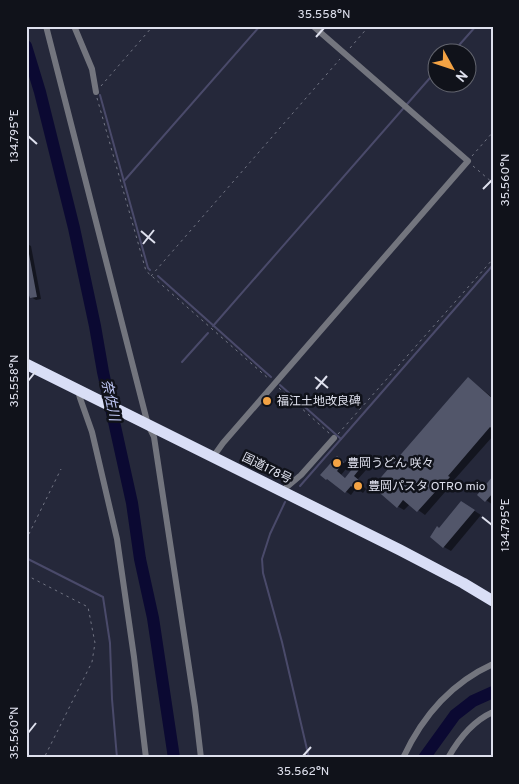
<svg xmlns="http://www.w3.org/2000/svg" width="519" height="784" viewBox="0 0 519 784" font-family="Overpass,'Noto Sans JP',sans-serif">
<rect width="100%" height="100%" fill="#25283a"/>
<g fill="#0007" fill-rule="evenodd">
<polygon points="27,244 31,246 41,299 36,300 26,294"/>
<polygon points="468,378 493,398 493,436 454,480 457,482 454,485 452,484 425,515 410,504 404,510 397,506"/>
<path d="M337,457L345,463L350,457L366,470L358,479L364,484L363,486L366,489L363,493L356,488L351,495L322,475ZM350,464L355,468L346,479L341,475Z"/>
<polygon points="493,478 493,505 479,495"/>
<polygon points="462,503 481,515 451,551 444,547 440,529"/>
</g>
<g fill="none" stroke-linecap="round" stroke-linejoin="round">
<g stroke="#4a4a6a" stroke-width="2">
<polyline points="453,52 476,26"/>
<polyline points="100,95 148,268 150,270"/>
<polyline points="124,181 260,26"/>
<polyline points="158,276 271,377"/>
<polyline points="213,326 436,71"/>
<polyline points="182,362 208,333"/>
<polyline points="280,385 341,439"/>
<polyline points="300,486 493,265"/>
<polyline points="285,502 270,534 262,559 263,573 282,642 309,758"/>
<polyline points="26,558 103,597 110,643 112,699 117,758"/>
</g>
<g stroke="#0b0932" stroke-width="12">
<polyline points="26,46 40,92 74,228 95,326 103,372 132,503 140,559 153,618 174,758"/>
<polyline points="424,758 455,715 473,701 493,692"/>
</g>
</g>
<g fill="#52566a">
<polygon points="26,254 29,254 37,297 30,298 28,293 26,293"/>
<polygon points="468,377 493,399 493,429 490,427 448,476 450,477 446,482 445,481 417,512 403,500 397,508 374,488 378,484 376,483"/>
<polygon points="337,456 344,462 337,471 345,478 353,468 345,461 350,456 362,466 354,476 360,481 359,483 362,485 357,491 351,486 345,493 327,479 326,480 320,475"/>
<polygon points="493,476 493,493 485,502 477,495"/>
<polygon points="461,501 475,510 443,548 430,537 437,526 439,528"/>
</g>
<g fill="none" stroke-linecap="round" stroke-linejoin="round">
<g stroke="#727584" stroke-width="1" stroke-dasharray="2.5 4" stroke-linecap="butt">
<polyline points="350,48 369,26"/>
<polyline points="101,86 153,26"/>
<polyline points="97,98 146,271 269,379"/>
<polyline points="472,156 493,132"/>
<polyline points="473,166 493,183"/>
<polyline points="151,276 340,59"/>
<polyline points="279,388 330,434"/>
<polyline points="338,434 493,259"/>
<polyline points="26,540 61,469"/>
<polyline points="26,575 88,607 95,643 92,662 44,758"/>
</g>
<g stroke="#73757e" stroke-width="6">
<polyline points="46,26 148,425 154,437 195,707 201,758"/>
<polyline points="74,26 92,69 96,92"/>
<polyline points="78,390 80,398 92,432 117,539 134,657 146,758"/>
<polyline points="213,457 223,443 468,161 313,26"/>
<polyline points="282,491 301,475 334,438"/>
<path d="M403,758C422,717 451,683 493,664"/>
<path d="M448,758C458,740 473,721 493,712"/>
</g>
<polyline stroke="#d9def6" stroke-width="11" points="26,364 400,550 463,583 493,601"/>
</g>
<path fill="none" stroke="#dee0ed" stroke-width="2" d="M316,37L324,28M28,136L37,144M483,189L492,180M141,231L155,243M143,244L154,230M315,377L328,388M28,381L36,371M316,389L327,376M482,517L492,525M28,733L36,723M303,756L311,747"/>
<g fill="#f4a344" stroke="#10121a" stroke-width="2">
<circle cx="267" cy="401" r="5"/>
<circle cx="337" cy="463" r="5"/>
<circle cx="358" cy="486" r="5"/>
</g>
<g text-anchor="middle" stroke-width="5" stroke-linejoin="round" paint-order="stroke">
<g font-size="12" fill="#dee0ed" stroke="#10121a" text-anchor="start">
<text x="277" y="405">福江土地改良碑</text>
<text x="347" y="467">豊岡うどん 咲々</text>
<text x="368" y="490">豊岡パスタ OTRO mio</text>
</g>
<g font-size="12" fill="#dee0ed" stroke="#10121a">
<text transform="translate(267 468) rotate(26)" y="4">国道178号</text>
</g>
<g font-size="14" font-style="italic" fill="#c0c8f6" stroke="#10121a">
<text transform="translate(111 400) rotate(78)" y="5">奈佐川</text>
</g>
</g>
<rect width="519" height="784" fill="none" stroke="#10121a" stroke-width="55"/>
<g transform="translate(452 68) rotate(130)"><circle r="24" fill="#10121a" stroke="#62646e"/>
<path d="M0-4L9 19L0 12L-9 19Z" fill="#f4a344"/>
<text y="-8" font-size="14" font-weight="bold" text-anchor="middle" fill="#dee0ed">N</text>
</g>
<rect x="28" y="28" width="464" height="728" fill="none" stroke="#dee0ed" stroke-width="2"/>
<g font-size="12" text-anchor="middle" fill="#dee0ed">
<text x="324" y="18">35.558°N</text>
<text transform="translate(14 136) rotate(-90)" y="4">134.795°E</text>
<text transform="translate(505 180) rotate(-90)" y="4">35.560°N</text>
<text transform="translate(14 381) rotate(-90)" y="4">35.558°N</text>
<text transform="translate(505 525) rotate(-90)" y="4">134.795°E</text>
<text transform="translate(14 733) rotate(-90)" y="4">35.560°N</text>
<text x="303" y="775">35.562°N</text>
</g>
</svg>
